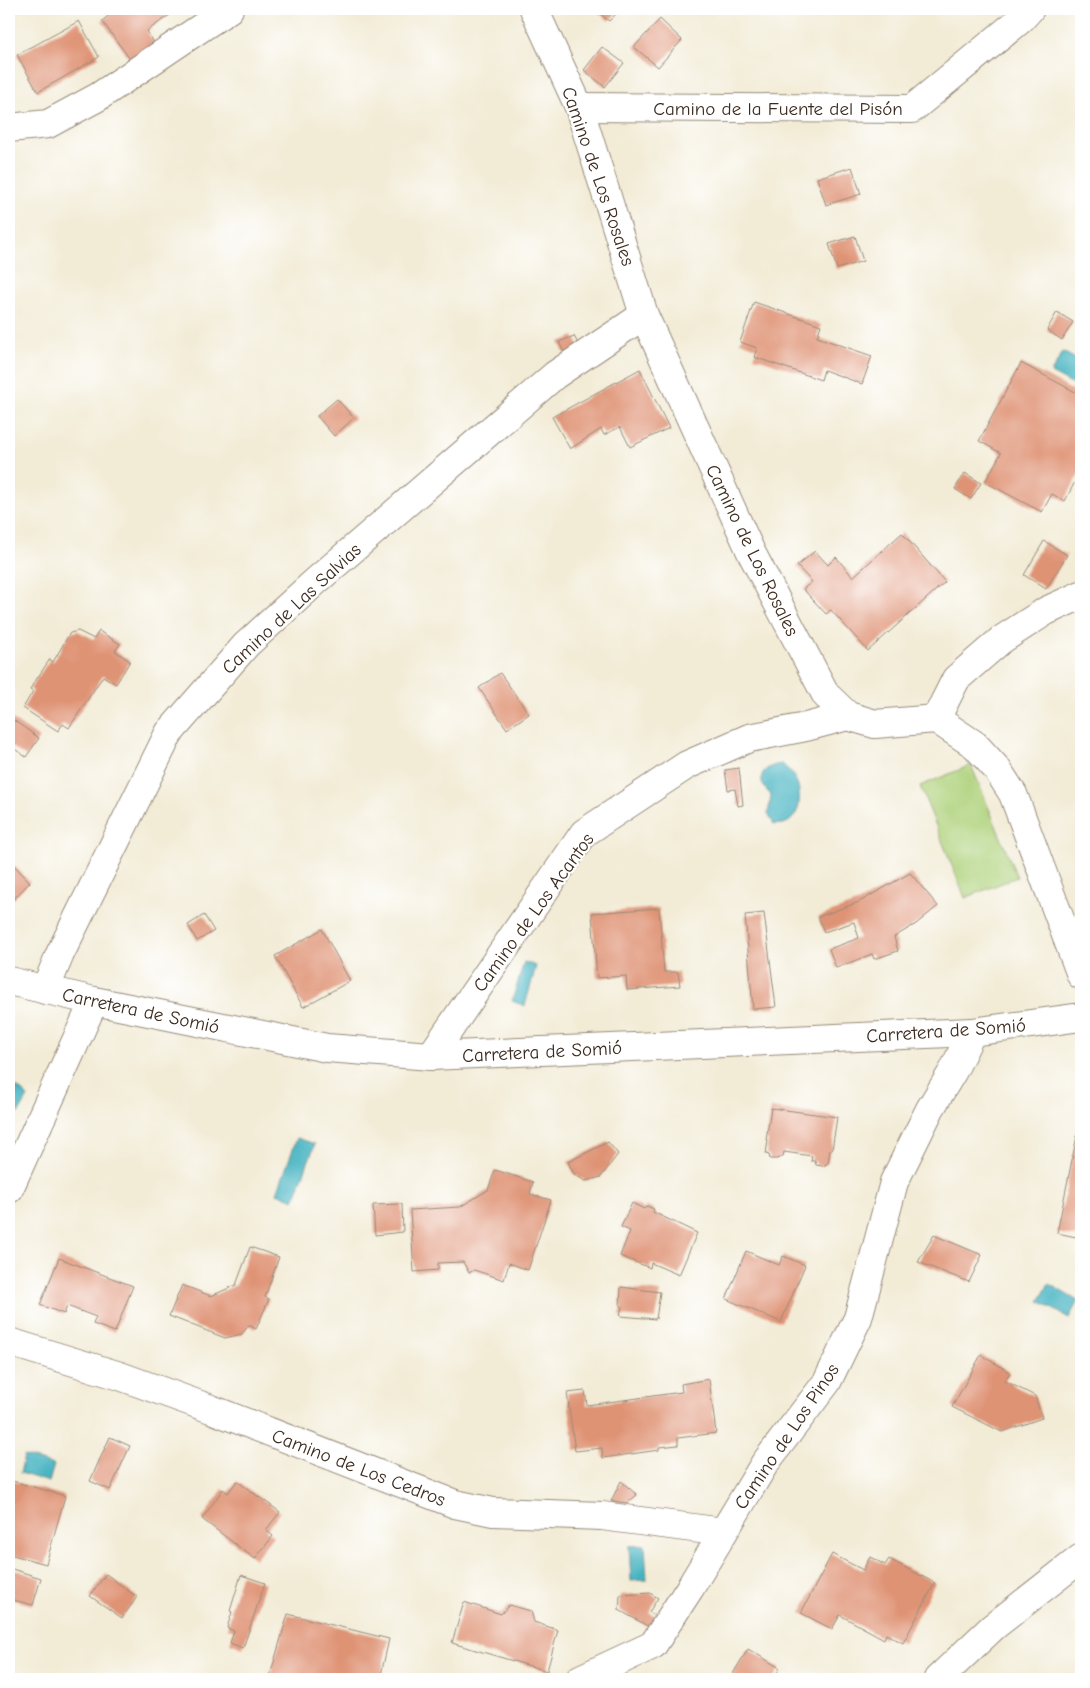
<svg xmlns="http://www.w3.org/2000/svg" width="1090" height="1688" viewBox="0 0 1090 1688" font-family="'Comic Neue',sans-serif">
<rect width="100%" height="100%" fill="#fff"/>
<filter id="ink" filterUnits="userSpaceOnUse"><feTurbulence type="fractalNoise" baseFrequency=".02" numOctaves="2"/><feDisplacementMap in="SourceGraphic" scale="10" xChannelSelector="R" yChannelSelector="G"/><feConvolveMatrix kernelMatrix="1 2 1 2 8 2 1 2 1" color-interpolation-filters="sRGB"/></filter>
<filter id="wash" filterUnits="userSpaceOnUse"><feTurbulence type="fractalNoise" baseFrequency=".0096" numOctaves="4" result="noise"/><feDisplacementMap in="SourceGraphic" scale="20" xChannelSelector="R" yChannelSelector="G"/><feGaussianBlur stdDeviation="1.12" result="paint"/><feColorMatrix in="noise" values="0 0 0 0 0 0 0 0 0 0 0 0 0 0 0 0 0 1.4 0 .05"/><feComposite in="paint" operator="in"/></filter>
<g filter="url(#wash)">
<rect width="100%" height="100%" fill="#f2ebd5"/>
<polygon fill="#aed17a" stroke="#747e4c" points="971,765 1017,877 965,898 920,786"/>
<g fill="#45b3c1" stroke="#406e70">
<polygon points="1063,352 1081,362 1081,389 1051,373"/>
<path d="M782,764C789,770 794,775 797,783C802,795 800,818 786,823C783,825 778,824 774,824L768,814L771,795C754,780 761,766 782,764Z"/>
<polygon points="524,962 536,966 525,1006 512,1001"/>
<polygon points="17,1087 28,1097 20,1111 9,1123 9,1093"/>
<polygon points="297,1138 315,1144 294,1200 277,1193"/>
<polygon points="1049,1284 1078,1301 1069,1318 1039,1301"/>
<polygon points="24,1456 54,1465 49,1482 20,1473"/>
<polygon points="645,1545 647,1580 631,1581 629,1546"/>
</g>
<g id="blocks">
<g fill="#df9374">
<polygon points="117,9 178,9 147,31 156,46 132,62 102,21"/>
<polygon points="594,9 621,9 609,21"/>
<polygon points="660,19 682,40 658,67 634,47"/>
<polygon points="79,21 99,57 38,92 17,55"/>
<polygon points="602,47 624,63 605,87 584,70"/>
<polygon points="852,167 861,194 826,205 817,178"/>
<polygon points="855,236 863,261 837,269 829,244"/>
<polygon points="754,302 821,325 817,337 872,356 862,384 824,370 821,380 754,357 757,348 740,342"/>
<polygon points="1057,312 1073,322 1062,340 1047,330"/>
<polygon points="574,336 581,350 566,357 559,342"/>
<polygon points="1021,363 1081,395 1081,470 1065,501 1052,494 1042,512 985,482 1001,453 979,441"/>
<polygon points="640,369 669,428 630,447 620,427 604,435 601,429 570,449 552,417"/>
<polygon points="337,399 354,418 334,436 317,416"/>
<polygon points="965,473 981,483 971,499 955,489"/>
<polygon points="902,533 945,582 868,651 831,610 826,614 803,589 812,582 797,566 815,551 828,565 836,557 853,577"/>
<polygon points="1044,541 1067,555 1046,589 1024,575"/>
<polygon points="78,631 94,639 99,631 120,644 115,651 130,661 116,684 103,676 69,728 63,724 58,731 23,708 33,691 30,689 50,659 53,662 70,633"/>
<polygon points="500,673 529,714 507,729 479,688"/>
<polygon points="9,717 39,738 26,757 9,745"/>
<polygon points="739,768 743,805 738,806 735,789 728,790 725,770"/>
<polygon points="9,860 30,882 9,904"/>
<polygon points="910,873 938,906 916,924 894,937 898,951 874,959 872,954 836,968 829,949 859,938 854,922 824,932 818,917 859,902"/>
<polygon points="659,908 664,972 678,972 680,986 627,990 626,976 597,978 592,913"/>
<polygon points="764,913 776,1007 753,1009 745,915"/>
<polygon points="204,915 214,931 197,941 188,925"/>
<polygon points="322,929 350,981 303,1007 275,956"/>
<polygon points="771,1108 837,1117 832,1150 830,1150 828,1163 823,1166 816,1165 815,1161 811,1161 812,1156 784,1152 783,1156 777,1159 770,1159 769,1155 766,1154 768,1140 766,1140"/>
<polygon points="1080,1121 1081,1121 1081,1238 1057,1233"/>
<polygon points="608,1142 618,1154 601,1177 585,1181 574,1174 568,1162"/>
<polygon points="495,1170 533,1182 530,1194 551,1200 528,1270 509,1263 504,1280 474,1270 469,1273 463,1262 438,1263 438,1270 414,1272 410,1210 460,1207 488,1190"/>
<polygon points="632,1203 644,1209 647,1206 654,1209 653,1212 697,1233 679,1275 651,1263 650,1268 620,1256 630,1231 621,1227"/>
<polygon points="402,1204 403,1232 375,1235 373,1205"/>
<polygon points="934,1235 982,1255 969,1282 918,1262"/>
<polygon points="250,1247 279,1257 265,1297 269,1299 256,1329 249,1325 242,1334 225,1338 169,1316 182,1285 211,1296 236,1285"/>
<polygon points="746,1251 779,1265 783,1256 805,1265 781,1322 726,1299"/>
<polygon points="59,1258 133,1286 115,1332 93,1324 96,1317 67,1306 64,1314 40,1305"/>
<polygon points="621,1287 660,1292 656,1319 620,1316 622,1306 620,1306"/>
<polygon points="981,1355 1010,1372 1005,1381 1035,1396 1042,1418 1002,1432 952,1407"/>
<polygon points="709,1379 716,1433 678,1438 678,1445 659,1447 659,1450 603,1458 602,1448 575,1451 567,1393 585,1391 587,1405 682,1392 681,1384"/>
<polygon points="110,1437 130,1446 110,1490 90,1481"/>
<polygon points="9,1480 65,1496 46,1564 9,1554"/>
<polygon points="237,1481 280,1512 266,1530 273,1536 255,1559 202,1519 223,1489 228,1493"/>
<polygon points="621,1481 637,1495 627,1503 611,1501"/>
<polygon points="832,1554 863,1570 870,1557 885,1565 889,1559 935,1583 903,1643 886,1634 884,1639 840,1615 832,1629 801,1613"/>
<polygon points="12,1569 41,1578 33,1605 9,1599 9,1579"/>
<polygon points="106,1574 137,1597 122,1618 90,1596"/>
<polygon points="241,1575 265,1583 243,1648 230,1643 234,1631 227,1628 232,1612 230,1611"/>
<polygon points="650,1593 658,1598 649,1612 658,1618 651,1628 619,1610 620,1595"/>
<polygon points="464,1602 501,1614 509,1605 531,1611 534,1622 558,1630 547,1671 452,1643"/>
<polygon points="288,1614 389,1639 380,1679 269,1679"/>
<polygon points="748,1649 780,1668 773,1679 736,1679 731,1677"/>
</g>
</g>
</g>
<g filter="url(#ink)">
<use href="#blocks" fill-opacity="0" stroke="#968a7a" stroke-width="1"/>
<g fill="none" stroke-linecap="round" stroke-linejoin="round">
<defs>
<g id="minor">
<polyline points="534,9 579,107 644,315 751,552 826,695 848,716 875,724 936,719 975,745 997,769 1013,794 1081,975"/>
<polyline points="579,107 912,109 1020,20 1030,9"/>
<polyline points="9,128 48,124 98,97 229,9"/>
<polyline points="936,719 956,679 1001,640 1046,611 1081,595"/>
<polyline points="9,981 94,1001 327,1048 431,1056 972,1032 1081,1017"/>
<polyline points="45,990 60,954 169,733 246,645 316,581 555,375 644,315"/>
<polyline points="431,1056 584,833 687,765 749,738 806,727 848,716"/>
<polyline points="9,1189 94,1001"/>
<polyline points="9,1342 120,1376 211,1409 455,1504 493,1512 602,1516 723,1532"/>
<polyline points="580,1679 653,1645 690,1588 765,1463 827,1382 858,1318 894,1182 930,1109 953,1071 972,1032"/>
<polyline points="938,1679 993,1627 1081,1558"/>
</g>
</defs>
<use href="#minor" stroke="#968a7a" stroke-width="30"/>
<use href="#minor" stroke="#fff" stroke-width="28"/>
</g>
</g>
<g text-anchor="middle" stroke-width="4.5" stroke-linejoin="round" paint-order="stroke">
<g font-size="19" fill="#3b2a1e" stroke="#fff">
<text x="778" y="115">Camino de la Fuente del Pisón</text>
<text transform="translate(599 176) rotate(71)" y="7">Camino de Los Rosales</text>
<text transform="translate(753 550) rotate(64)" y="7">Camino de Los Rosales</text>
<text transform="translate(291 608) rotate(-43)" y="7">Camino de Las Salvias</text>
<text transform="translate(533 912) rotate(-54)" y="7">Camino de Los Acantos</text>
<text transform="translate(141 1010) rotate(12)" y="7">Carretera de Somió</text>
<text transform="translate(946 1030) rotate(-4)" y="7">Carretera de Somió</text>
<text transform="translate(542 1051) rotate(-3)" y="7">Carretera de Somió</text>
<text transform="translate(786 1436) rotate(-56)" y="7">Camino de Los Pinos</text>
<text transform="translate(359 1467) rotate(21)" y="7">Camino de Los Cedros</text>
</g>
</g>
<rect width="1090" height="1688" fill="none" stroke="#fff" stroke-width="30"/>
</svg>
